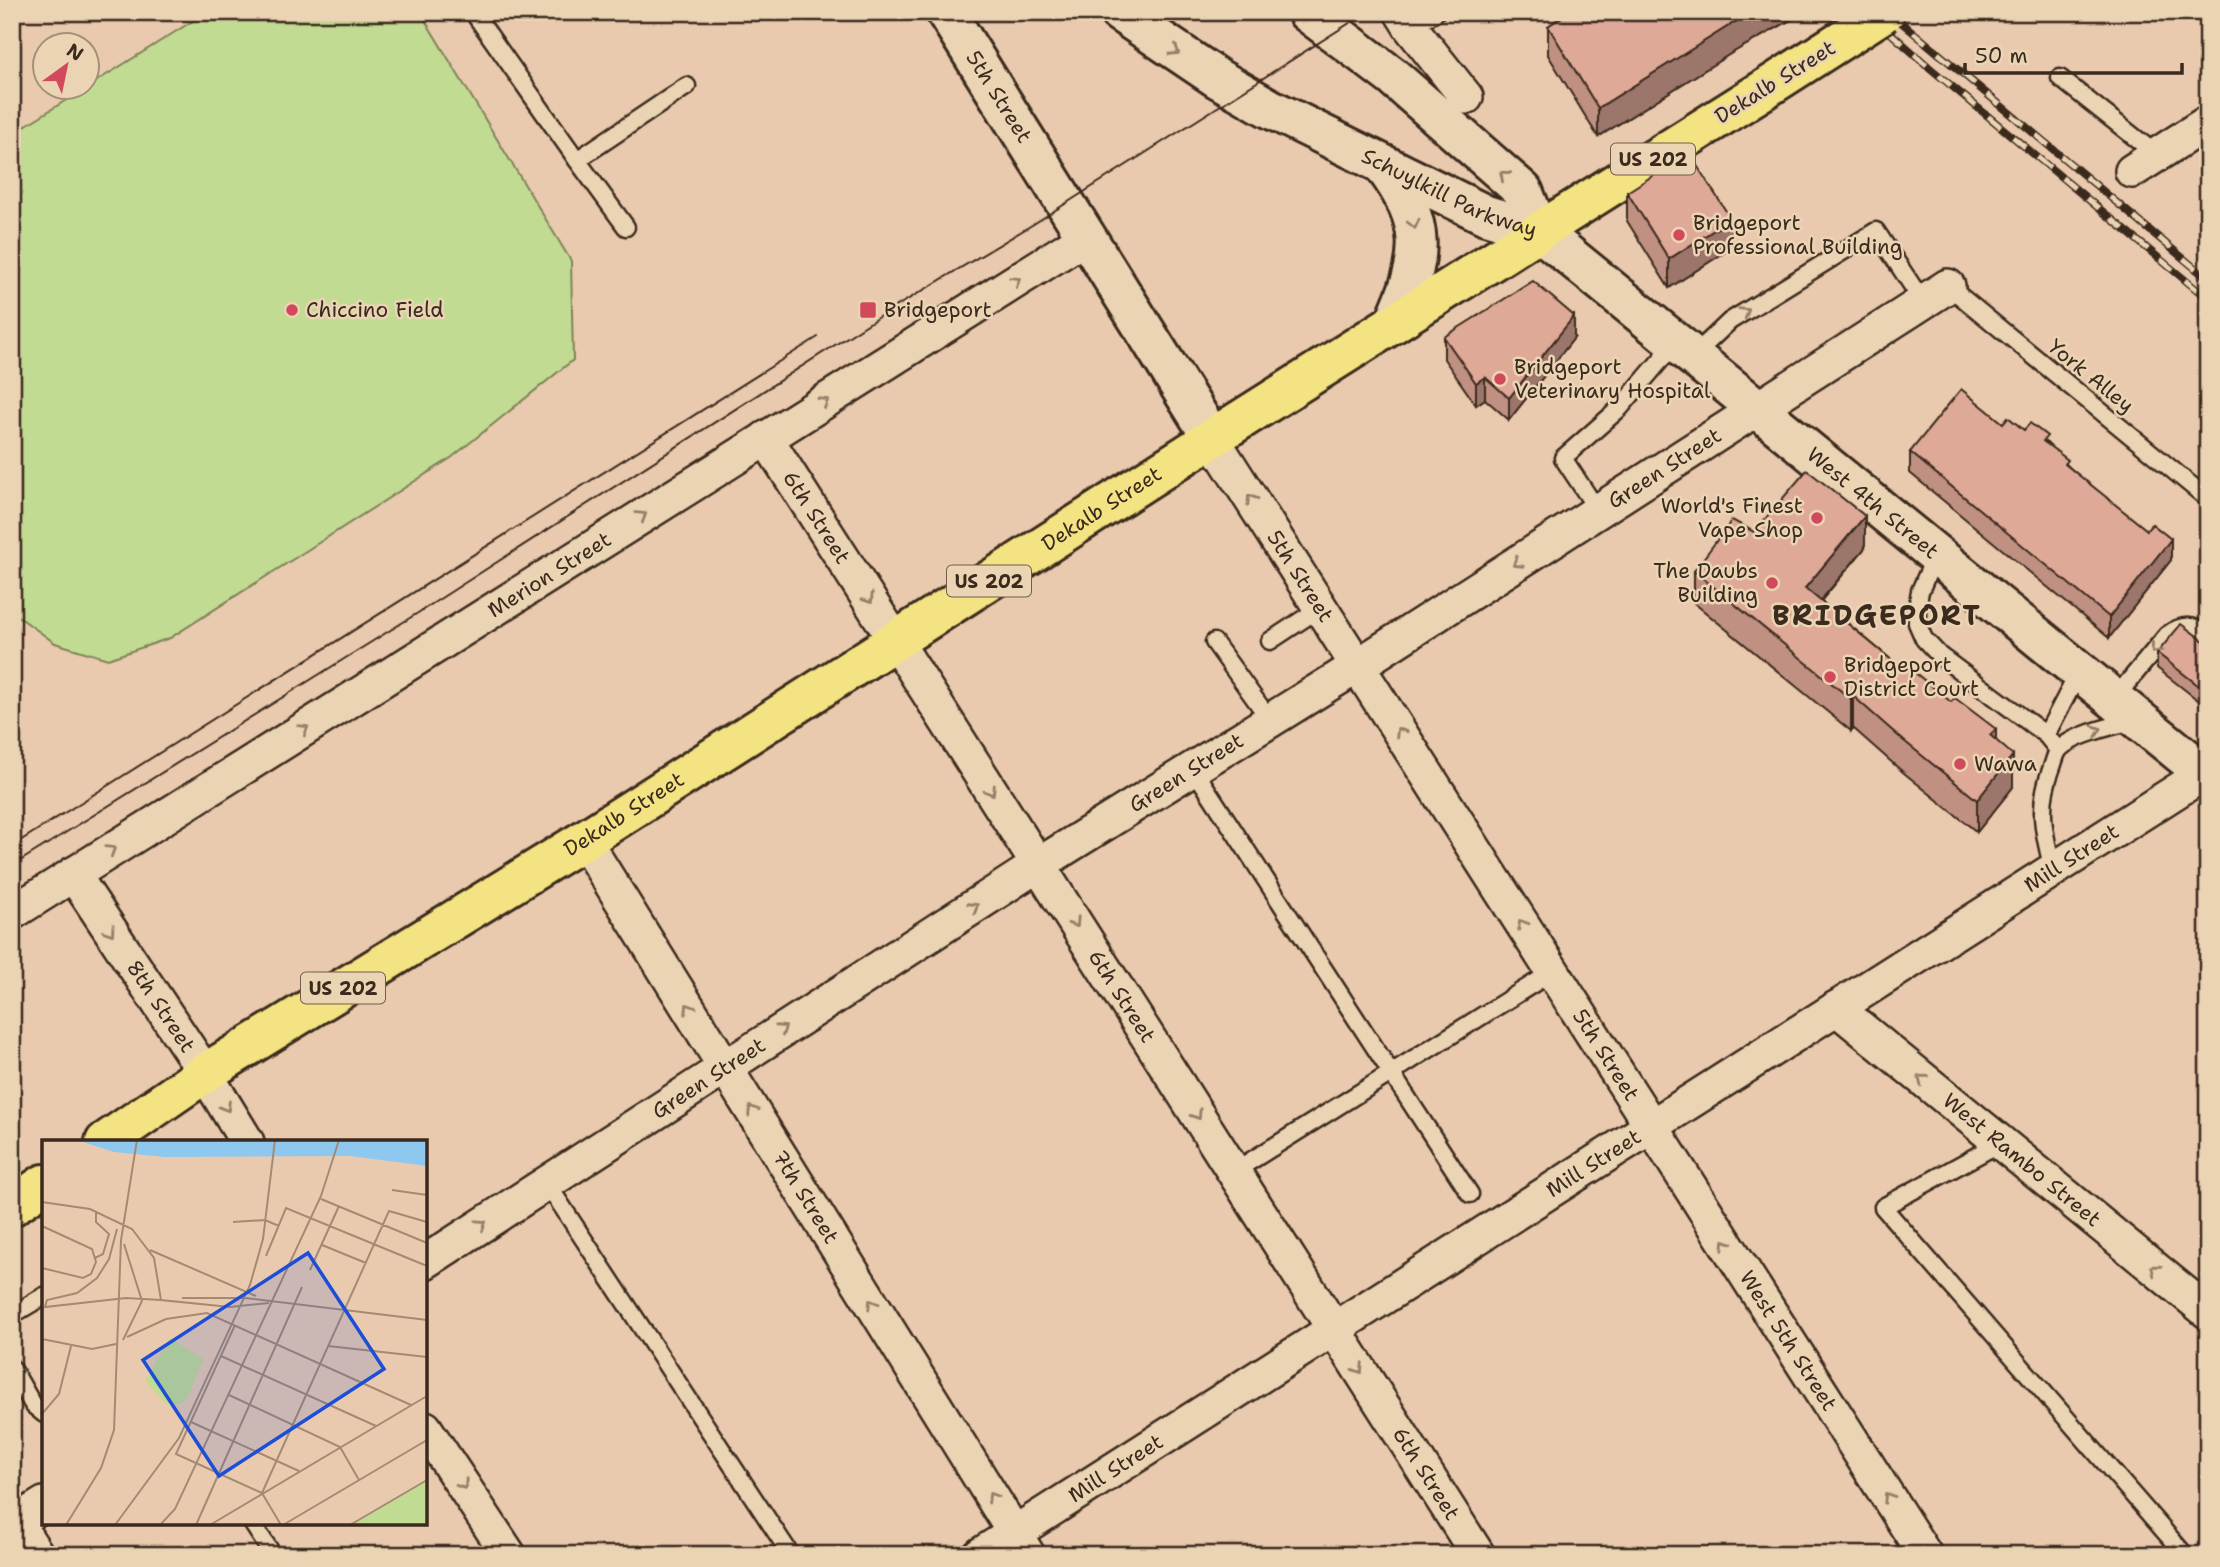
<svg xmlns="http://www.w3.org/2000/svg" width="2220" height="1567" viewBox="0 0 2220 1567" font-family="'Shantell Sans',sans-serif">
<rect width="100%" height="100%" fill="#eacaae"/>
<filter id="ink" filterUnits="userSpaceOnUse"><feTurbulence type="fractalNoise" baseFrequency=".0143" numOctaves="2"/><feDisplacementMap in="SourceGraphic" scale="14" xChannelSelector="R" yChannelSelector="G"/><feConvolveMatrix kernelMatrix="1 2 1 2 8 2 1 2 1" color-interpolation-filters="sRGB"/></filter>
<g filter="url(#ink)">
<polygon fill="#c2db92" stroke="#7e8258" stroke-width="2" points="207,12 420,12 571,261 573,360 451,458 170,638 108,659 55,643 12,612 12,134"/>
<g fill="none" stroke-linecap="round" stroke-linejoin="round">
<defs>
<g id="lane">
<polyline points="473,12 577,160 687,86"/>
<polyline points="1411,28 1436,12"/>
<polyline points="2060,78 2157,155"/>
<polyline points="577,160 626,227"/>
<polyline points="1948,286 2208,499"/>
<polyline points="1693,356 1730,321 1876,231 1923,302"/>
<polyline points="1598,511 1563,458 1620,408 1676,342"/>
<polyline points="1936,554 1920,591 1917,608 1917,623 1924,639 1940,656 2046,735 2058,750"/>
<polyline points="1270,641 1320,608"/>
<polyline points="1214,642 1270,720"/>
<path d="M2114,699L2167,635C2181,624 2194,624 2208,635"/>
<polyline points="2046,735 2079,672"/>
<polyline points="1193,768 1470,1194"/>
<path d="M2053,869C2043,831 2037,805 2052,767C2054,762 2055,756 2058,751C2069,736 2115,725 2134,721"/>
<polyline points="2000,1143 1883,1207 2185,1555"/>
<polyline points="1233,1172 1552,972"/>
<polyline points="546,1182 791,1555"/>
<polyline points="12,1315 44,1296"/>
<polyline points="12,1368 33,1405 44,1414"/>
<polyline points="252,1523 273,1555"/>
</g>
<g id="street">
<polyline points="1401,12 1411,28 1466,97"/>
<polyline points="2132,171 2208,122"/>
<path id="s1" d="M766,438L1478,1555"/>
<path id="s2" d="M1212,438L1925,1555"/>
<path id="s3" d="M584,840L1028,1555"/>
<path id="s4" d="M73,874L205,1073L247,1142"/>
<path id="s5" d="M12,913L1086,237"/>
<path id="s6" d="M1836,1008L2208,1312"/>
<path id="s7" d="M425,1262L1038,865L1340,677L1948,286"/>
<polyline points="425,1428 509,1555"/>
<polyline points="12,1516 37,1555"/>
<polyline points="12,1524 44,1504"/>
<path id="s8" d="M980,1555L2208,771"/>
</g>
<g id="secondary">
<path id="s9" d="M946,12L1212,438"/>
<path id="s10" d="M1119,12L1217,78L1269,108L1486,215L1539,231L2208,776"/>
<polyline points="1307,12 1393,77 1523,191 1539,231"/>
<path d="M1383,165C1428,225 1424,257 1394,323"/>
</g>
<g id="highway">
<path id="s11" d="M105,1142L205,1073L584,840L1212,438L1768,87"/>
<polyline points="12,1206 44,1184"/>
</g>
</defs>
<use href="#lane" stroke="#3b2a1e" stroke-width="21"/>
<use href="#street" stroke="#3b2a1e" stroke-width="38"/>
<use href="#secondary" stroke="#3b2a1e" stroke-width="44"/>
<use href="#highway" stroke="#3b2a1e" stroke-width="44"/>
<use href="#lane" stroke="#ebd4b4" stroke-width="16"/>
<use href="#street" stroke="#ebd4b4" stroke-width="33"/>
<use href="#secondary" stroke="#ebd4b4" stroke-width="38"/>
<use href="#highway" stroke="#f4e382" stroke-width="38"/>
<g stroke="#3b2a1e" stroke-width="2">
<polyline points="12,846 818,337"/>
<polyline points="12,866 421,611 877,318 1032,225 1367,12"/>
</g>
<defs>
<g id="rail">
<polyline points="1867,12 1930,68 2208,299"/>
<polyline points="1889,12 2208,279"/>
</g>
</defs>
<use href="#rail" stroke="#3b2a1e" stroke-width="8"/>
<use href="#rail" stroke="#ebd4b4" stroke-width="5" stroke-dasharray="16" stroke-linecap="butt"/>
<defs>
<polyline id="highway-bridge" points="1768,87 1885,12"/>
</defs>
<use href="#highway-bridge" stroke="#3b2a1e" stroke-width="44" stroke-linecap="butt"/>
<use href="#highway-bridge" stroke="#f4e382" stroke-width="38"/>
</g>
<g fill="#c09183" stroke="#3b2a1e" stroke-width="2">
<polygon points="1567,12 1805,12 1730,54 1598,137 1548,55 1548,26 1568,13"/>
<polygon points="1627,192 1731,248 1669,288 1627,221"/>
<polygon points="1444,337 1574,338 1509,420 1485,399 1476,405 1444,359"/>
<polygon points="2003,423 2024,430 2047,443 2068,466 2171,560 2109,638 1910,473 1910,452"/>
<polygon points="1754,532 1865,548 1821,601 1900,667 1996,740 2013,787 1977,832 1904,773 1853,728 1851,731 1694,603 1694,571"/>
<polygon points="2208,644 2208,708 2157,668 2157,653"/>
</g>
<g fill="#9c766a" stroke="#3b2a1e" stroke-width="2">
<polygon points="1752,12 1805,12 1730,54 1598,137 1598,108 1730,25"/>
<polygon points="1731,219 1731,248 1669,288 1669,259"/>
<polygon points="1574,316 1574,338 1509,420 1509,398"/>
<polygon points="1485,377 1485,399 1476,405 1476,383"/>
<polygon points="1865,516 1865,548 1805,619 1805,588"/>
<polygon points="2171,539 2171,560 2109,638 2109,617"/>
<polygon points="1853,696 1853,728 1851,731 1851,699"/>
<polygon points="1996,729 1996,761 1990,735"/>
<polygon points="2013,755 2013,787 1977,832 1977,800"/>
</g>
<g fill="#dfa998" stroke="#3b2a1e" stroke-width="2">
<polygon points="1570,12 1752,12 1730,25 1598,108 1548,26"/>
<polygon points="1689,153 1731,219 1669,259 1627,192"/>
<polygon points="1533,281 1574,316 1509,398 1485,377 1476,383 1444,337"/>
<polygon points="1961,389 2003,423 2008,417 2024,430 2030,423 2047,436 2043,441 2068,460 2065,464 2147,530 2152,524 2171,539 2109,617 1910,452"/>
<polygon points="1807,470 1865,516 1805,588 1900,667 1903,663 1951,702 1955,698 1996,729 1990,735 2013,755 1977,800 1904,741 1853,696 1851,699 1694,571 1732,520 1754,532"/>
<polygon points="2181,624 2208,644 2208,693 2157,653"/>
</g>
<defs><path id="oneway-chevron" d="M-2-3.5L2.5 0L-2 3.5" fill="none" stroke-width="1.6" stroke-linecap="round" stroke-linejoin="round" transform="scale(1.75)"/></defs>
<g stroke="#937f69">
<use href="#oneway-chevron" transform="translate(1175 51) rotate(33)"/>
<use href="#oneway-chevron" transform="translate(1504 175) rotate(-139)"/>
<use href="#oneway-chevron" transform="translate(1414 224) rotate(77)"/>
<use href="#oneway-chevron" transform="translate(1016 281) rotate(-32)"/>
<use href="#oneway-chevron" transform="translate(1745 312) rotate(-31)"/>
<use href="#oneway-chevron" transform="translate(824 402) rotate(-32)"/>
<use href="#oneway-chevron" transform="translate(1251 499) rotate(-123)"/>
<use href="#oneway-chevron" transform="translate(642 516) rotate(-32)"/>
<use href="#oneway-chevron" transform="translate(1517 563) rotate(147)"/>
<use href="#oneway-chevron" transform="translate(869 599) rotate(57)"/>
<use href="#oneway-chevron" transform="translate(2155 649) rotate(130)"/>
<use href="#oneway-chevron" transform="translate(304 729) rotate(-32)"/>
<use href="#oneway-chevron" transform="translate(2097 730) rotate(-19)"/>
<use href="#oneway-chevron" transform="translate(1400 732) rotate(-122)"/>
<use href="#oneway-chevron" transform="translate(991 791) rotate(58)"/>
<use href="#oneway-chevron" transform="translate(111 850) rotate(-32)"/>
<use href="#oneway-chevron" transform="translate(974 907) rotate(-33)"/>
<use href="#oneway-chevron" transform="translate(1075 923) rotate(57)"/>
<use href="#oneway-chevron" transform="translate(1522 924) rotate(-122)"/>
<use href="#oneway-chevron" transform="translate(110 931) rotate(56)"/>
<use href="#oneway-chevron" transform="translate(689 1008) rotate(-122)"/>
<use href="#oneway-chevron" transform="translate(782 1029) rotate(-33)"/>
<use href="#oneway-chevron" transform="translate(1922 1079) rotate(-141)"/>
<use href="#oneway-chevron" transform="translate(226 1107) rotate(59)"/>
<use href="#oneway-chevron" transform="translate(752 1110) rotate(-122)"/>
<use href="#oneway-chevron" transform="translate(1197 1115) rotate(57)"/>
<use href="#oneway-chevron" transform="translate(482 1224) rotate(-34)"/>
<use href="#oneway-chevron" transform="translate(1726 1244) rotate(-123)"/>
<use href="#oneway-chevron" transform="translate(2155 1269) rotate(-141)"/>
<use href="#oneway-chevron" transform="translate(872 1304) rotate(-122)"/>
<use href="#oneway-chevron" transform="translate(1359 1369) rotate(57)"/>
<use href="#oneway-chevron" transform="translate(463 1485) rotate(57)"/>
<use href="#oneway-chevron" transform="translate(992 1497) rotate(-122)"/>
<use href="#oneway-chevron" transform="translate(1888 1497) rotate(-123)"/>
</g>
</g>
<g fill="#d1495b" stroke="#ebd4b4" stroke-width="2.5">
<circle cx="1679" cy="235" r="7"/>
<circle cx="292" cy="310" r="7"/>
<rect x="859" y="301" width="18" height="18" rx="3.5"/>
<circle cx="1500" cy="379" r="7"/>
<circle cx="1817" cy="518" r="7"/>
<circle cx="1772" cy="583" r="7"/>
<circle cx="1830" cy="677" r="7"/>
<circle cx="1960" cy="764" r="7"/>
</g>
<g text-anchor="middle" stroke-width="5" stroke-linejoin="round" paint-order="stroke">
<g fill="#ebd4b4" stroke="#705d4b" stroke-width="2">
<rect x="1611" y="143.5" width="84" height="31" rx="5"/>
<rect x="947" y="565.5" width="84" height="31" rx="5"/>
<rect x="301" y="972.5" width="84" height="31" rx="5"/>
</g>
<g font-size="19" font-weight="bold" fill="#3b2a1e">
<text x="1653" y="166">US 202</text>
<text x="989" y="588">US 202</text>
<text x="343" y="995">US 202</text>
</g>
<g font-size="21" fill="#3b2a1e" stroke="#ebd4b4">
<text transform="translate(1775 82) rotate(-32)" y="7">Dekalb Street</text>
<text dy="7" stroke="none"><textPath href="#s9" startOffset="100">5th Street</textPath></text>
<text dy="7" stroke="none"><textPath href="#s10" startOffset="378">Schuylkill Parkway</textPath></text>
<text transform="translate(2091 376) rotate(39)" y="7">York Alley</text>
<text dy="7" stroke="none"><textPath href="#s7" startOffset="1472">Green Street</textPath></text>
<text dy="7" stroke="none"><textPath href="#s10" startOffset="906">West 4th Street</textPath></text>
<text dy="7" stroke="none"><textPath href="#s11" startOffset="1181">Dekalb Street</textPath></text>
<text dy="7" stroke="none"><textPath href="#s1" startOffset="94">6th Street</textPath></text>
<text dy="7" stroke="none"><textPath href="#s5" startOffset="635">Merion Street</textPath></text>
<text dy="7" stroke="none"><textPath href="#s2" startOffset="164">5th Street</textPath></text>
<text dy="7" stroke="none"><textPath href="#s7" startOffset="905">Green Street</textPath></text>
<text dy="7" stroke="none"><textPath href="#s11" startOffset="614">Dekalb Street</textPath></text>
<text dy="7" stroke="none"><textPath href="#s8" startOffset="1295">Mill Street</textPath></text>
<text dy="7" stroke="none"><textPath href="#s1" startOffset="662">6th Street</textPath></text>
<text dy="7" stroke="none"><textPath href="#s4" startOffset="159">8th Street</textPath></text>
<text dy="7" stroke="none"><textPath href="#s2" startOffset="732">5th Street</textPath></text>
<text dy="7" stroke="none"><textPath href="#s7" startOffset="338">Green Street</textPath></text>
<text dy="7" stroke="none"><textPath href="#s6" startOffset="240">West Rambo Street</textPath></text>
<text dy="7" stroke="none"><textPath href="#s8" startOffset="728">Mill Street</textPath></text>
<text dy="7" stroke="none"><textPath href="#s3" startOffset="420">7th Street</textPath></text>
<text dy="7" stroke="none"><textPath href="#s2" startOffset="1071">West 5th Street</textPath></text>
<text dy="7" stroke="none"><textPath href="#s8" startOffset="161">Mill Street</textPath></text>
<text dy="7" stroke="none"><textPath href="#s1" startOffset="1228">6th Street</textPath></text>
</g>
<g font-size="21" fill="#3b2a1e" stroke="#ebd4b4" text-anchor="start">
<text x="1693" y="230">Bridgeport<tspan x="1693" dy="24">Professional Building</tspan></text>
<text x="306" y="317">Chiccino Field</text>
<text x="884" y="317">Bridgeport</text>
<text x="1514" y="374">Bridgeport<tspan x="1514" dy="24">Veterinary Hospital</tspan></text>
<text x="1803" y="513" text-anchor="end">World's Finest<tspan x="1803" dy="24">Vape Shop</tspan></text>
<text x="1758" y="578" text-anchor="end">The Daubs<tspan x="1758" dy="24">Building</tspan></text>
<text x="1844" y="672">Bridgeport<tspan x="1844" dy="24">District Court</tspan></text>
<text x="1974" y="771">Wawa</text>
</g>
<g font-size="28" font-weight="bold" letter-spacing="2" fill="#3b2a1e" stroke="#ebd4b4">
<text x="1877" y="625">BRIDGEPORT</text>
</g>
</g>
<g transform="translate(42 1140)">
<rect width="385" height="385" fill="#eacaae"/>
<path d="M128,198L161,219L145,259L136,265L123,263L103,241ZM385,340V385H308Z" fill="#c2db92"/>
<path d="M35,0H385V26L308,16L123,17L72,12Z" fill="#8fc8ee"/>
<path fill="none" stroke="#a48a74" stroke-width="2" d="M350,50L385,55M279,59L385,103M0,62L48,69L90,89L112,118L119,160L188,167L227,163M191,82L223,80L237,86M0,86L50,109L54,122L49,134L41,138L0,128M75,89L67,119L55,138L35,153L5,160L3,167L84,158L119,160M280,105L324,123M108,110L214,156M224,116L244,68L385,126M53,118L61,114L67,94L54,82V73M268,130L297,66M140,158H203L385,180M193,185L134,314L220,353L239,385M85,197L124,179L165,173L369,265M0,199L50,209L74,204M81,200L100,161L82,104M286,206L385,217M179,216L334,286M187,255L298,307L317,340M0,274L17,254L29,206M149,282L257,331M220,353L347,71L385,82M24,385L59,328L72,290L79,100L95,0M73,385L137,298L208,145L221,99L233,0M118,385L133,369L279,56L297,0M154,385L260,147M168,385L385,256M241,385L385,300M308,385L385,340"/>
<path fill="#1d4ed8" fill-opacity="0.15" stroke="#1d4ed8" stroke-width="3.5" d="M266,113L342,229L177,336L101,220Z"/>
<rect width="385" height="385" fill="none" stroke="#3b2a1e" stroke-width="3.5"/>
</g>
<rect width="2220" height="1567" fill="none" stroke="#ebd4b4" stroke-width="42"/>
<rect x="21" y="21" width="2178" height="1525" fill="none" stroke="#3b2a1e" stroke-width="2.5" filter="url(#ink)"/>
<g transform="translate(66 66) rotate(33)"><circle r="33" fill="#ebd4b4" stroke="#a59078" stroke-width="2"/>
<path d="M0-5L12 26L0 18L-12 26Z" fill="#d1495b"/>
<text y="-10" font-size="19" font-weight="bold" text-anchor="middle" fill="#3b2a1e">N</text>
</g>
<path d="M1965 63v10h217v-10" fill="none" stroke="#3b2a1e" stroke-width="3.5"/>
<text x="1975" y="63" font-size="21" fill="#3b2a1e" stroke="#ebd4b4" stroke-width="5" paint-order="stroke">50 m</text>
</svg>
